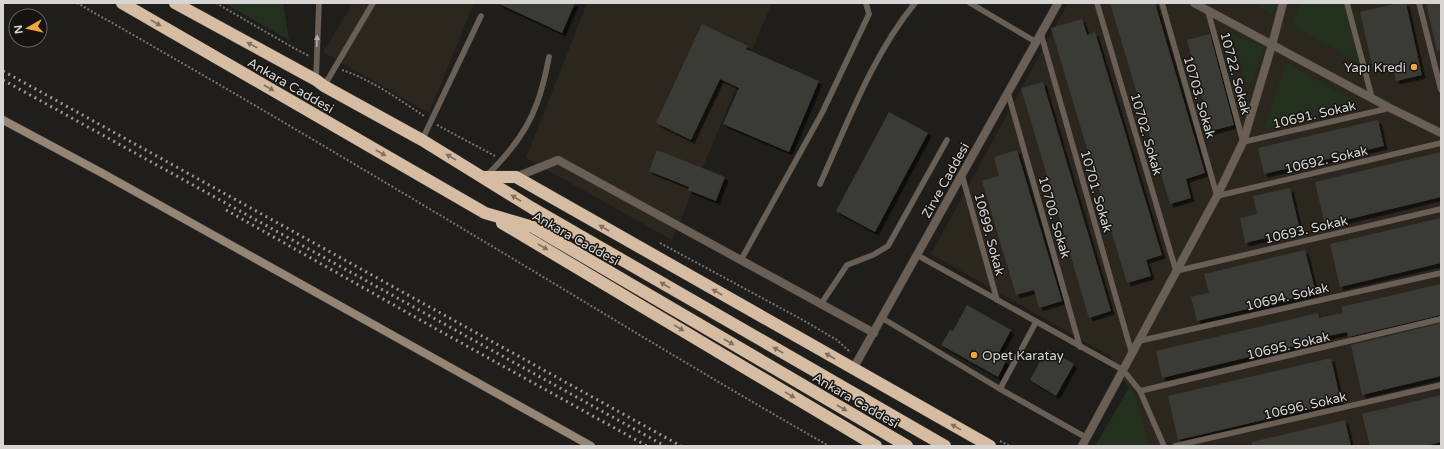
<svg xmlns="http://www.w3.org/2000/svg" width="1444" height="449" viewBox="0 0 1444 449" font-family="'Varela Round',sans-serif">
<defs>
<filter id="shadow"><feDropShadow dx="3.5" dy="3.5" stdDeviation="0" flood-color="#0009"/></filter>
</defs>
<rect width="100%" height="100%" fill="#1f1e1a"/>
<g fill="#2b271e">
<polygon points="353,3 474,3 429,113 323,52"/>
<polygon points="587,3 772,3 672,240 526,158"/>
<polygon points="1068,3 1441,3 1441,446 1152,446 1148,439 1135,393 1129,388 1110,356 931,254"/>
</g>
<g fill="#22301d">
<polygon points="224,3 283,3 289,40"/>
<polygon points="1253,3 1276,3 1272,15"/>
<polygon points="1300,3 1344,3 1360,63 1292,25"/>
<polygon points="1231,33 1264,47 1249,89"/>
<polygon points="1286,62 1359,104 1264,128"/>
<polygon points="1129,388 1135,393 1148,439 1152,446 1095,446"/>
</g>
<g fill="#3b3a36" filter="url(#shadow)">
<polygon points="497,3 575,3 562,33"/>
<polygon points="1110,3 1155,3 1205,173 1186,179 1191,198 1170,204"/>
<polygon points="1399,3 1406,3 1422,75 1396,81 1393,64 1373,69 1360,12"/>
<polygon points="1426,3 1441,3 1441,50 1437,51"/>
<polygon points="1082,19 1087,35 1095,32 1162,255 1146,260 1151,276 1127,283 1051,28"/>
<polygon points="702,24 748,46 746,49 819,81 789,152 723,124 739,88 720,79 691,140 656,123"/>
<polygon points="1210,34 1234,125 1211,131 1187,40"/>
<polygon points="1043,82 1111,311 1089,318 1021,88"/>
<polygon points="889,112 928,133 875,232 836,211"/>
<polygon points="1378,120 1384,146 1264,174 1258,148"/>
<polygon points="657,150 725,177 716,201 688,190 689,187 649,171"/>
<polygon points="1017,150 1062,301 1039,308 1034,290 1016,295 982,181 999,176 994,157"/>
<polygon points="1441,152 1441,197 1325,225 1315,182"/>
<polygon points="1290,188 1300,230 1245,243 1240,218 1257,214 1253,196"/>
<polygon points="1441,218 1441,263 1340,287 1330,244"/>
<polygon points="1305,250 1316,293 1197,321 1191,297 1209,293 1204,274"/>
<polygon points="1441,284 1441,315 1348,337 1347,332 1324,337 1324,339 1162,378 1156,351 1318,313 1319,318 1343,313 1341,307"/>
<polygon points="967,305 1011,330 997,356 1006,361 998,377 941,345 950,330 953,331"/>
<polygon points="1441,323 1441,376 1362,395 1351,345"/>
<polygon points="1047,349 1074,364 1056,396 1030,380"/>
<polygon points="1331,358 1341,402 1178,440 1168,396"/>
<polygon points="1441,395 1441,442 1426,446 1370,446 1362,414"/>
<polygon points="1345,420 1351,446 1252,446 1252,442"/>
</g>
<g fill="none" stroke-linecap="round" stroke-linejoin="round">
<defs>
<g id="lane">
<polyline points="970,3 1036,42"/>
<polyline points="1097,3 1176,271 1441,209"/>
<polyline points="1162,3 1217,196 1441,143"/>
<polyline points="1347,3 1372,98"/>
<polyline points="1419,3 1441,90"/>
<polyline points="1208,11 1243,142 1390,108"/>
<polyline points="1041,34 1132,354"/>
<polyline points="316,79 319,3"/>
<polyline points="324,86 373,3"/>
<polyline points="1008,93 1080,347"/>
<polyline points="422,140 481,16"/>
<polyline points="962,175 997,300"/>
<path d="M486,176C508,155 527,132 537,103C543,88 546,72 549,57"/>
<path d="M820,184C847,124 873,54 915,3"/>
<polyline points="917,255 1123,370 1140,391 1164,446"/>
<polyline points="741,260 822,113 869,14 866,3"/>
<polyline points="821,304 847,265 873,255 888,246 947,140"/>
<polyline points="882,318 1000,389 1036,322"/>
<polyline points="1139,341 1441,273"/>
<polyline points="1000,389 1087,438"/>
<polyline points="1140,391 1441,319"/>
<polyline points="1175,446 1441,385"/>
</g>
<g id="street">
<polyline points="1194,3 1390,108 1441,133"/>
<polyline points="516,177 558,160 874,333"/>
<polyline points="853,369 1058,3"/>
<polyline points="1082,446 1217,196 1243,142 1272,45 1283,3"/>
</g>
<polyline id="secondary" points="3,120 102,173 591,446"/>
<g id="highway">
<polyline points="122,3 485,213 533,227 907,446"/>
<polyline points="175,3 316,80 324,86 422,140 532,208 945,446"/>
<polyline points="484,177 516,177 990,446"/>
<polyline points="502,223 876,446"/>
</g>
</defs>
<use href="#lane" stroke="#393834" stroke-width="6"/>
<use href="#street" stroke="#393834" stroke-width="9"/>
<use href="#secondary" stroke="#393834" stroke-width="9"/>
<use href="#highway" stroke="#393834" stroke-width="13"/>
<g stroke="#757471" stroke-width="2" stroke-dasharray="2 2" stroke-linecap="butt">
<path d="M77,3C226,87 373,175 520,263C623,325 725,387 829,446"/>
<polyline points="216,3 292,47 309,56"/>
<path d="M342,70C370,79 400,100 424,116"/>
<polyline points="437,125 495,156"/>
<polyline points="660,243 801,319 837,340 850,352"/>
<polyline points="1000,441 1010,446"/>
</g>
<use href="#lane" stroke="#695f55" stroke-width="5.5"/>
<use href="#street" stroke="#695f55" stroke-width="8"/>
<use href="#secondary" stroke="#958574" stroke-width="8"/>
<use href="#highway" stroke="#d5bca2" stroke-width="12"/>
<g stroke="#969592" stroke-width="3" stroke-dasharray="2 4" stroke-linecap="butt">
<polyline points="3,71 681,446"/>
<polyline points="3,80 665,446"/>
<polyline points="226,210 438,330 647,446"/>
</g>
</g>
<defs><path id="oneway-solid" d="M-6-.8H1V-3.2L6.5 0L1 3.2V.8H-6Z"/></defs>
<g fill="#7f7061">
<use href="#oneway-solid" transform="translate(156 23) rotate(30)"/>
<use href="#oneway-solid" transform="translate(252 45) rotate(-152)"/>
<use href="#oneway-solid" transform="translate(269 88) rotate(30)"/>
<use href="#oneway-solid" transform="translate(381 153) rotate(30)"/>
<use href="#oneway-solid" transform="translate(451 157) rotate(-149)"/>
<use href="#oneway-solid" transform="translate(516 198) rotate(-147)"/>
<use href="#oneway-solid" transform="translate(604 228) rotate(-150)"/>
<use href="#oneway-solid" transform="translate(543 247) rotate(31)"/>
<use href="#oneway-solid" transform="translate(665 285) rotate(-150)"/>
<use href="#oneway-solid" transform="translate(717 292) rotate(-150)"/>
<use href="#oneway-solid" transform="translate(679 328) rotate(31)"/>
<use href="#oneway-solid" transform="translate(729 342) rotate(30)"/>
<use href="#oneway-solid" transform="translate(778 350) rotate(-150)"/>
<use href="#oneway-solid" transform="translate(830 356) rotate(-150)"/>
<use href="#oneway-solid" transform="translate(790 395) rotate(31)"/>
<use href="#oneway-solid" transform="translate(842 408) rotate(30)"/>
<use href="#oneway-solid" transform="translate(956 427) rotate(-151)"/>
</g>
<use fill="#b0aca8" href="#oneway-solid" transform="translate(317 41) rotate(-87)"/>
<g fill="#f0a63f" stroke="#161411" stroke-width="1.5">
<circle cx="1414" cy="67" r="4"/>
<circle cx="974" cy="355" r="4"/>
</g>
<g text-anchor="middle" stroke-width="3" stroke-linejoin="round" paint-order="stroke">
<g font-size="13" fill="#d7d6d4" stroke="#161411" text-anchor="end">
<text x="1406" y="72">Yapı Kredi</text>
<text x="982" y="360" text-anchor="start">Opet Karatay</text>
</g>
<g font-size="13" fill="#d7d6d4" stroke="#161411">
<text transform="translate(1236 73) rotate(75)" y="5">10722. Sokak</text>
<text transform="translate(291 85) rotate(30)" y="5">Ankara Caddesi</text>
<text transform="translate(1200 97) rotate(74)" y="5">10703. Sokak</text>
<text transform="translate(1314 114) rotate(-13)" y="5">10691. Sokak</text>
<text transform="translate(1147 134) rotate(74)" y="5">10702. Sokak</text>
<text transform="translate(1326 159) rotate(-13)" y="5">10692. Sokak</text>
<text transform="translate(945 180) rotate(-61)" y="5">Zirve Caddesi</text>
<text transform="translate(1097 191) rotate(74)" y="5">10701. Sokak</text>
<text transform="translate(1055 217) rotate(74)" y="5">10700. Sokak</text>
<text transform="translate(1306 229) rotate(-13)" y="5">10693. Sokak</text>
<text transform="translate(990 234) rotate(75)" y="5">10699. Sokak</text>
<text transform="translate(576 238) rotate(29)" y="5">Ankara Caddesi</text>
<text transform="translate(1287 296) rotate(-13)" y="5">10694. Sokak</text>
<text transform="translate(1288 345) rotate(-13)" y="5">10695. Sokak</text>
<text transform="translate(856 400) rotate(30)" y="5">Ankara Caddesi</text>
<text transform="translate(1305 405) rotate(-13)" y="5">10696. Sokak</text>
</g>
</g>
<rect width="1444" height="449" fill="none" stroke="#d7d6d4" stroke-width="8"/>
<g transform="translate(28 28) rotate(262)"><circle r="19" fill="#161411" stroke="#63625f"/>
<path d="M0-3L7 15L0 10L-7 15Z" fill="#f0a63f"/>
<text y="-6" font-size="11" font-weight="bold" text-anchor="middle" fill="#d7d6d4">N</text>
</g>
</svg>
